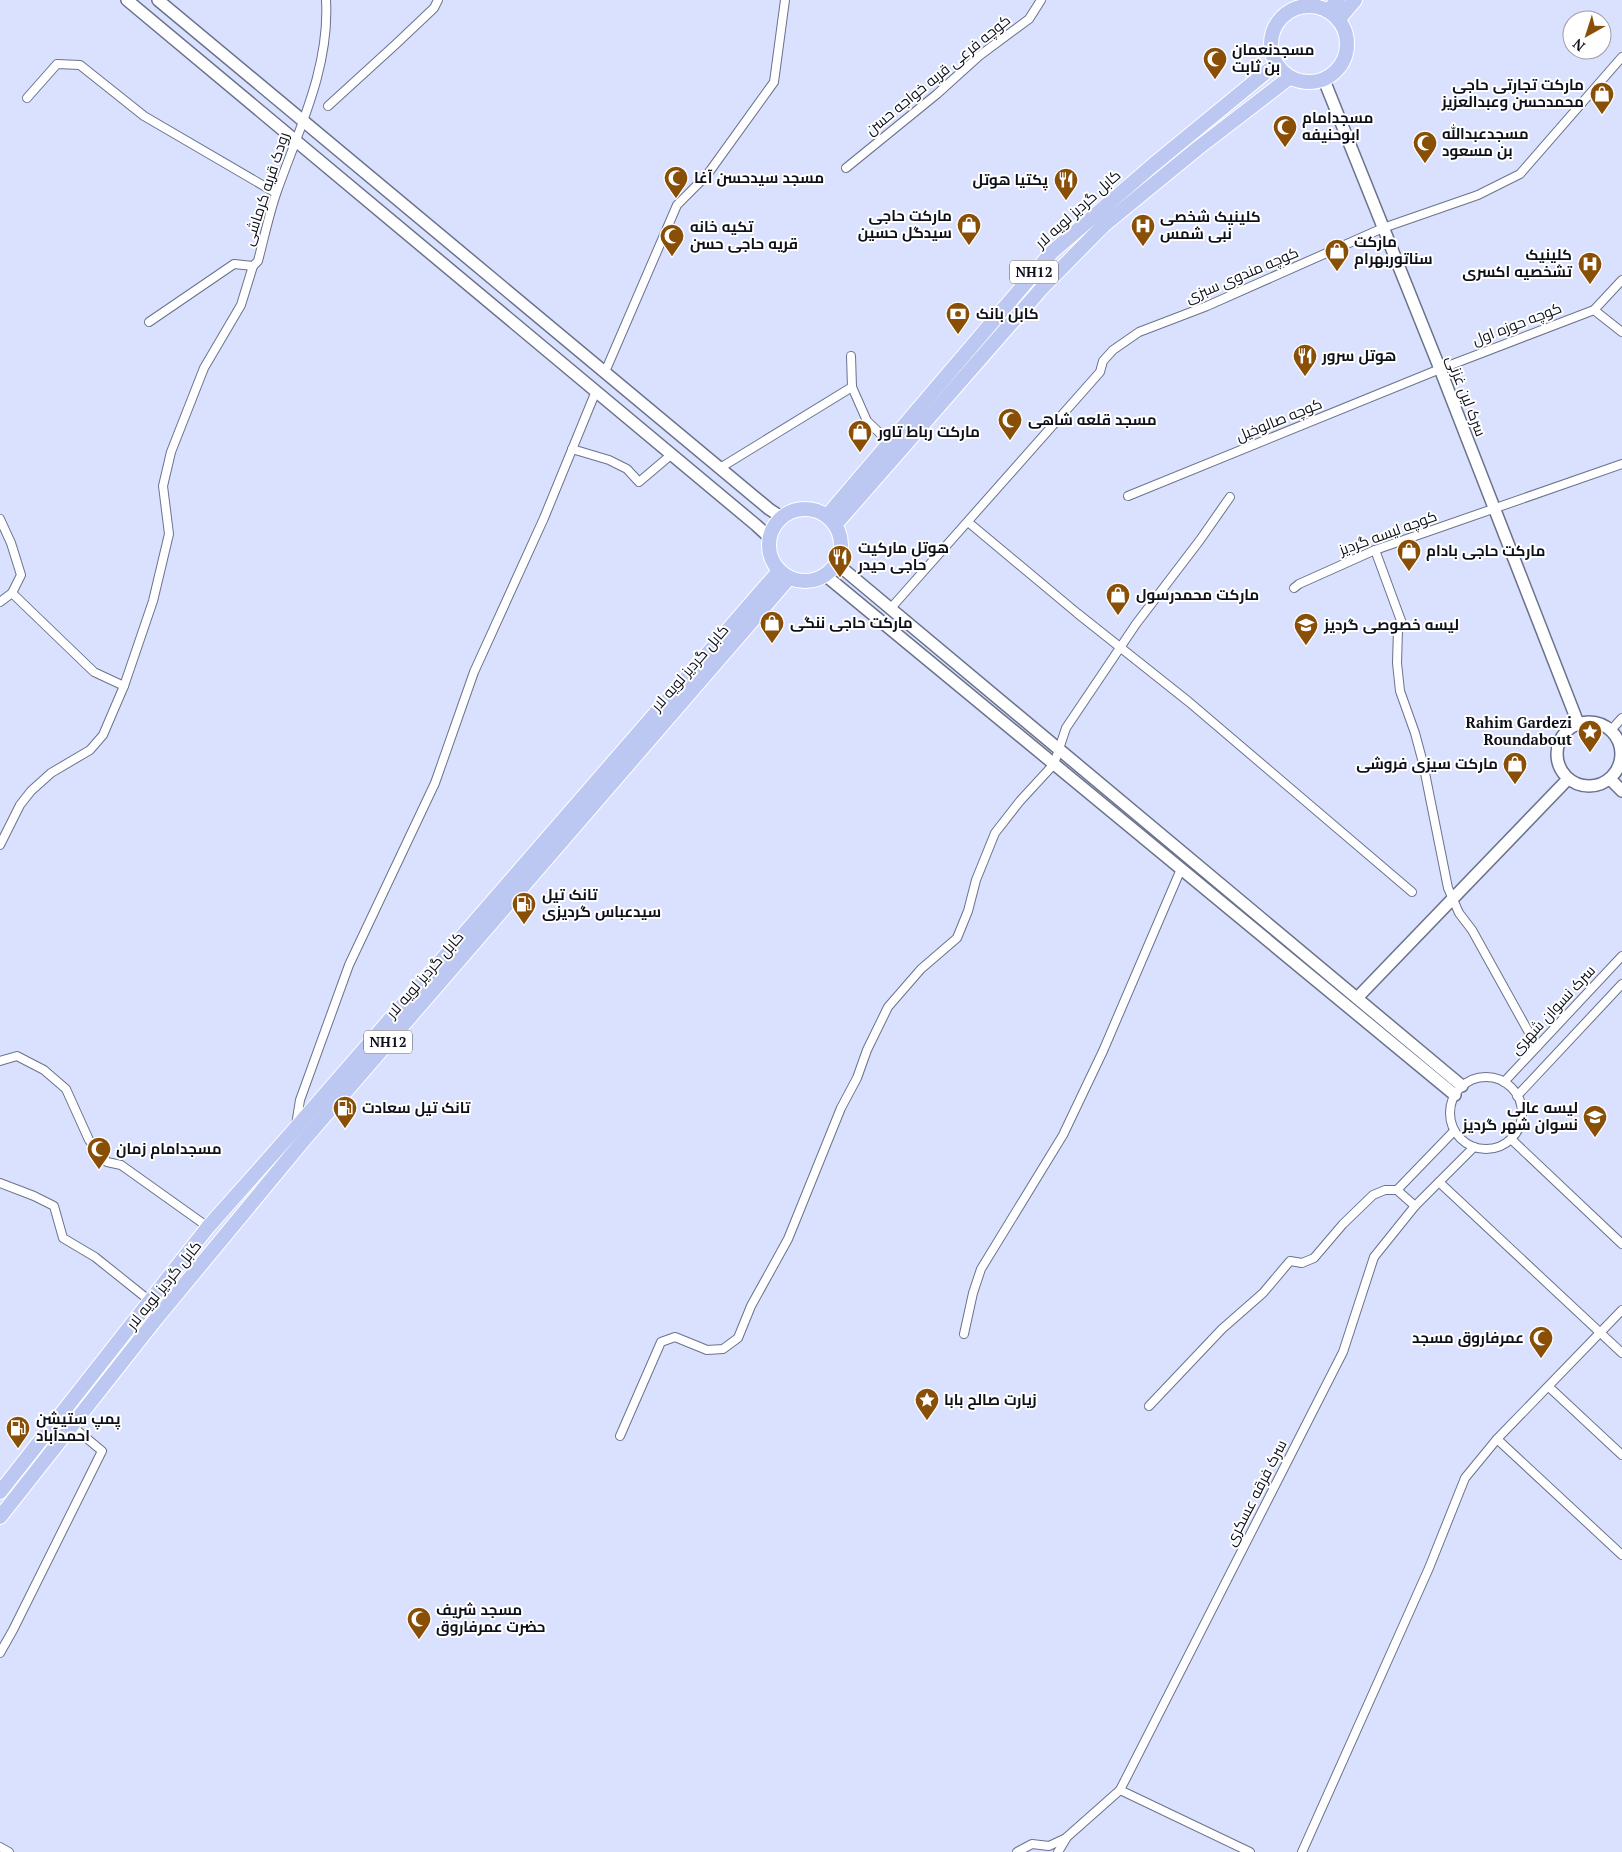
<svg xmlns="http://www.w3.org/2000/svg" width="1622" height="1852" viewBox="0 0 1622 1852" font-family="'PT Serif',Cairo,serif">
<rect width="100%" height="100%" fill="#d9e1fe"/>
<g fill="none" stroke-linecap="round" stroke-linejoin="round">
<defs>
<g id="street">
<polyline points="27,98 57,64 80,65 144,116 276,193"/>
<polyline points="328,106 396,44 434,8 438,0"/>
<polyline points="846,168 937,94 979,56 1029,19 1041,0"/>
<polyline points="1594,310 1622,332"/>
<path d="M149,322L234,264L253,266L258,261C264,238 269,214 277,191C299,129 330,67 326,0"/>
<polyline points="851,356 852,387 867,421 890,443"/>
<polyline points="605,372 677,205 707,175 774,82 785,0"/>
<polyline points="572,449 609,460 627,469 639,482 672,454"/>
<polyline points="720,468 852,387"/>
<polyline points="1128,496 1440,369 1594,310 1622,280"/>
<polyline points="0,519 11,543 21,575 12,593 0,602"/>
<polyline points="968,522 1077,613 1189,702 1412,892"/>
<polyline points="1375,550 1403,626 1398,630 1397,663 1400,691 1415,733 1423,763 1448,888 1459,913 1472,930 1537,1047"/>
<polyline points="1294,588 1299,584 1375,550 1622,464"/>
<polyline points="12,593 94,672 124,686"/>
<polyline points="891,608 1100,372 1103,361 1113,350 1139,332 1207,306 1383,228 1478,195 1520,174 1622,57"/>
<polyline points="1611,730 1622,718"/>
<polyline points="0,845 20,805 31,791 51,773 90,750 103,735 124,686 153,601 169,534 163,486 171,452 204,368 241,305 253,266"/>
<polyline points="0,1061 17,1056 44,1070 66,1089 89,1140 107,1162 121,1165 208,1227"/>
<circle cx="1486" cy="1113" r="36"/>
<polyline points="1504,1082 1622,956"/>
<polyline points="1517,1096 1622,984"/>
<polyline points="296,1125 300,1100 349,965 435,783 474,672 544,518 596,391"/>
<polyline points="1511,1139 1622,1244"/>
<polyline points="1439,1182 1622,1353"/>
<polyline points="0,1183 34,1196 54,1206 63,1238 95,1257 150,1301"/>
<polyline points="1415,1206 1397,1190 1454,1131"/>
<polyline points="964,1334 973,1293 981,1269 1063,1135 1103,1051 1181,869"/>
<polyline points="1549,1387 1622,1455"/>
<polyline points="1149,1406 1222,1329 1263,1293 1290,1261 1302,1263 1314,1258 1343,1224 1373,1195 1385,1190 1397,1190"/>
<polyline points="620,1436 661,1342 675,1337 707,1350 723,1349 738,1338 751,1306 788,1239 841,1108 857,1078 867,1050 888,1007 921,969 957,938 968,911 976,880 995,833 1020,801 1054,764 1066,728 1136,624 1200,540 1230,497"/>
<polyline points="1497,1439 1622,1555"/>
<polyline points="0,1653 13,1630 102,1451 72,1426"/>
<polyline points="1120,1790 1250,1852"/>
<polyline points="0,1847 9,1852"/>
<polyline points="1017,1852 1032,1844 1049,1846 1066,1838"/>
<polyline points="1058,1852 1067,1837 1120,1790 1343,1352 1374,1257 1415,1206 1474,1147"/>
<polyline points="1302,1852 1429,1568 1465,1478 1497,1439 1622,1310"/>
</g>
<g id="secondary">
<polyline points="127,0 756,525 769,537"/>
<polyline points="158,0 769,509 781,517"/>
<polyline points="1324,80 1440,369 1578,723"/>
<polyline points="836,563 1462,1086"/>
<polyline points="825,575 1455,1095"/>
<circle cx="1589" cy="754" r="32"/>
<polyline points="1610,779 1622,791"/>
<polyline points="1357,998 1568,779"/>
</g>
<g id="highway">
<circle cx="1309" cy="44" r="38"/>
<polyline points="1328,11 1338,0"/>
<polyline points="1338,20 1355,0"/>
<circle cx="805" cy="545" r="36"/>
<polyline points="827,516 1052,252 1153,165 1276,64"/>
<polyline points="835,525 1042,288 1104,225 1198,148 1289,78"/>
<polyline points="0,1492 208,1227 295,1129 779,571"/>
<polyline points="0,1517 156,1319 303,1141 789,578"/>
</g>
</defs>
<use href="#street" stroke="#6b728c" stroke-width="10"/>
<use href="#secondary" stroke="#6b728c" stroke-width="14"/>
<use href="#highway" stroke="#fff" stroke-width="16"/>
<use href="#street" stroke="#fff" stroke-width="8"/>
<use href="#secondary" stroke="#fff" stroke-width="11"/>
<use href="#highway" stroke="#bcc8f2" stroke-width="14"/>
</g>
<defs>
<symbol id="mosque-pin" viewBox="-11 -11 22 30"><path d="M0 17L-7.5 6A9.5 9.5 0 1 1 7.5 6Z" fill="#894f07" stroke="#fff"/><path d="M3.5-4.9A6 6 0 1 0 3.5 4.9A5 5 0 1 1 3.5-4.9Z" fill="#fff"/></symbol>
<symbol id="shop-pin" viewBox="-11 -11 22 30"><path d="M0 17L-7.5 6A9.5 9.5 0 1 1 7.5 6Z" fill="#894f07" stroke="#fff"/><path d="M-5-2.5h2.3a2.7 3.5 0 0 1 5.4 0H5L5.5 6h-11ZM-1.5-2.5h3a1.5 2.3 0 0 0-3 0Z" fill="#fff"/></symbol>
<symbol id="restaurant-pin" viewBox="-11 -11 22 30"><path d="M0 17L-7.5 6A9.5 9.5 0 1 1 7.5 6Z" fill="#894f07" stroke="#fff"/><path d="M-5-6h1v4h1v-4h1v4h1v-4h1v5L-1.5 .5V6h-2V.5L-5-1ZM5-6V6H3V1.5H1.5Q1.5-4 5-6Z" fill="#fff"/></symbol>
<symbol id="hospital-pin" viewBox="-11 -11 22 30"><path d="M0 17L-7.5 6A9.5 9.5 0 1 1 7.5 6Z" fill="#894f07" stroke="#fff"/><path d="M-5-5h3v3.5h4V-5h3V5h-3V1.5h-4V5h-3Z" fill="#fff"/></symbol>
<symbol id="bank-pin" viewBox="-11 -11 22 30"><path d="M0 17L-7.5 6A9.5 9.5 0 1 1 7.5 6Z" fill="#894f07" stroke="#fff"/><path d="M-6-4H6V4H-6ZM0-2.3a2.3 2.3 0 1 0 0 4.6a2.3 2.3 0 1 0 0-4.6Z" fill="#fff"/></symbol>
<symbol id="school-pin" viewBox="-11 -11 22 30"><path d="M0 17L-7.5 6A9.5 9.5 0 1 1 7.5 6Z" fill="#894f07" stroke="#fff"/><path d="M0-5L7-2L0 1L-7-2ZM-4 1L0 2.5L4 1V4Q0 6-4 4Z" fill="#fff"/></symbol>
<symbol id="sight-pin" viewBox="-11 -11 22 30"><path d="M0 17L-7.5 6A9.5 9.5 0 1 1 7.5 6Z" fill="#894f07" stroke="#fff"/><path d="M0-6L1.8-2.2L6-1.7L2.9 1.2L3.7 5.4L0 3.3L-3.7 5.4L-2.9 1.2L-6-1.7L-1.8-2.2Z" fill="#fff"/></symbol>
<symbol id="fuel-pin" viewBox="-11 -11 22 30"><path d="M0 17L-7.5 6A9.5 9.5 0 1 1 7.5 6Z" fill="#894f07" stroke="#fff"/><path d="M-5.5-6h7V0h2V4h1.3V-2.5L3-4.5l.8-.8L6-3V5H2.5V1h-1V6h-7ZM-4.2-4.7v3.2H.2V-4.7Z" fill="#fff"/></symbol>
</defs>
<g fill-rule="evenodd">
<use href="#mosque-pin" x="1201" y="45" width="28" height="38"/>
<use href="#shop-pin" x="1588" y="80" width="28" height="38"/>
<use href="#mosque-pin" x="1271" y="113" width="28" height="38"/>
<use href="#mosque-pin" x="1411" y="129" width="28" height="38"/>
<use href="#mosque-pin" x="662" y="164" width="28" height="38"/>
<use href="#restaurant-pin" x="1052" y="166" width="28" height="38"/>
<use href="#shop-pin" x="955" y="211" width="28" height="38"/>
<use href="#hospital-pin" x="1129" y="212" width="28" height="38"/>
<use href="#mosque-pin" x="658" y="222" width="28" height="38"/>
<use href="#shop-pin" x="1323" y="237" width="28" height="38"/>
<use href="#hospital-pin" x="1576" y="250" width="28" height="38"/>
<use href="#bank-pin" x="944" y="300" width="28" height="38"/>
<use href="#restaurant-pin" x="1291" y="342" width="28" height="38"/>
<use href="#mosque-pin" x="996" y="406" width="28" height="38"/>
<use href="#shop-pin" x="846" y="418" width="28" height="38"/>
<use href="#shop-pin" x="1395" y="537" width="28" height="38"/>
<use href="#restaurant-pin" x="826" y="543" width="28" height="38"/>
<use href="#shop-pin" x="1104" y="581" width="28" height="38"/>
<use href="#shop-pin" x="758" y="609" width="28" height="38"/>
<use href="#school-pin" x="1292" y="611" width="28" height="38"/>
<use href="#sight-pin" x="1576" y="718" width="28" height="38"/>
<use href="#shop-pin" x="1501" y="750" width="28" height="38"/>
<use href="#fuel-pin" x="510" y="890" width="28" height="38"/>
<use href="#fuel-pin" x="331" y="1094" width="28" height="38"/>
<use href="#school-pin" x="1581" y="1103" width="28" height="38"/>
<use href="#mosque-pin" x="85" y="1135" width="28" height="38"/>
<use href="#mosque-pin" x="1527" y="1324" width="28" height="38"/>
<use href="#sight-pin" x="913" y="1386" width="28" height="38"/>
<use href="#fuel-pin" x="4" y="1414" width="28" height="38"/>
<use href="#mosque-pin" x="405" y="1605" width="28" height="38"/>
</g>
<g text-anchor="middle" stroke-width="4" stroke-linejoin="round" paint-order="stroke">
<g fill="#fff" stroke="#56575e" stroke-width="1">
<rect x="1010" y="260.5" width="48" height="23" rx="4"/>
<rect x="364" y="1030.5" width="48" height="23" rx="4"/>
</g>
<g font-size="14" font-weight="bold" fill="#0d0f19">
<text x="1034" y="277">NH12</text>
<text x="388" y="1047">NH12</text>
</g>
<g font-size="15" font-weight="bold" fill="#0d0f19" stroke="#fff" text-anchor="start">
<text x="1232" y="55">مسجدنعمان<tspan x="1232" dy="17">بن ثابت</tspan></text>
<text x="1584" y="90" text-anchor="end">مارکت تجارتی حاجی<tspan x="1584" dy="17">محمدحسن وعبدالعزیز</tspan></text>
<text x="1302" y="123">مسجدامام<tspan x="1302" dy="17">ابوحنیفه</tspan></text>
<text x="1442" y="139">مسجدعبدالله<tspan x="1442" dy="17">بن مسعود</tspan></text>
<text x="694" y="183">مسجد سیدحسن آغا</text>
<text x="1048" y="185" text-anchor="end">پکتیا هوتل</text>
<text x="952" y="221" text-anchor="end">مارکت حاجی<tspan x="952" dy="17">سیدگل حسین</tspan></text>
<text x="1160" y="222">کلینیک شخصی<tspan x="1160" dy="17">نبی شمس</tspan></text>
<text x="690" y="232">تکیه خانه<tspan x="690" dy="17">قریه حاجی حسن</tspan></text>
<text x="1354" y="247">مارکت<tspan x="1354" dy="17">سناتوربهرام</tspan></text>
<text x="1572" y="260" text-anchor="end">کلینیک<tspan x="1572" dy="17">تشخصیه اکسری</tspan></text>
<text x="976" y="319">کابل بانک</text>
<text x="1322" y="361">هوتل سرور</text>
<text x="1028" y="425">مسجد قلعه شاهی</text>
<text x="878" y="437">مارکت رباط تاور</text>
<text x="858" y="553">هوتل مارکیت<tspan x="858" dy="17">حاجی حیدر</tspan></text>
<text x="1426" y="556">مارکت حاجی بادام</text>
<text x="1136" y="600">مارکت محمدرسول</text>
<text x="790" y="628">مارکت حاجی ننگی</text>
<text x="1324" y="630">لیسه خصوصی گردیز</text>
<text x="1572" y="728" text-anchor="end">Rahim Gardezi<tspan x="1572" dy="17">Roundabout</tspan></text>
<text x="1498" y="769" text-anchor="end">مارکت سیزی فروشی</text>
<text x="542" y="900">تانک تیل<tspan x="542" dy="17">سیدعباس گردیزی</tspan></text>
<text x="362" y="1113">تانک تیل سعادت</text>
<text x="1578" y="1113" text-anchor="end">لیسه عالی<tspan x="1578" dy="17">نسوان شهر گردیز</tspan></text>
<text x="116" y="1154">مسجدامام زمان</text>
<text x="1524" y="1343" text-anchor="end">عمرفاروق مسجد</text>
<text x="944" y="1405">زیارت صالح بابا</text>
<text x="36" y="1424">پمپ ستیشن<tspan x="36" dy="17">احمدآباد</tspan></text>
<text x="436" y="1615">مسجد شریف<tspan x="436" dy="17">حضرت عمرفاروق</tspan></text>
</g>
<g font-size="15" fill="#0d0f19" stroke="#fff">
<text transform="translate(938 75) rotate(-39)" y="5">کوچه فرعی قریه خواجه حسن</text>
<text transform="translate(266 189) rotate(-72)" y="5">رودک قریه کرماشی</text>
<text transform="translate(1078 209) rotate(-42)" y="5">کابل گردیز لویه لار</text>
<text transform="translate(1242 275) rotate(-23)" y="5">کوچه مندوی سبزی</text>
<text transform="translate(1517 324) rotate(-21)" y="5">کوچه حوزه اول</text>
<text transform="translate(1466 396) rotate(69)" y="5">سرک لین غزنی</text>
<text transform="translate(1279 420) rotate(-22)" y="5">کوچه صالوخیل</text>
<text transform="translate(1388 533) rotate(-20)" y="5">کوچه لیسه گردیز</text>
<text transform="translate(690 668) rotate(-49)" y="5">کابل گردیز لویه لار</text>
<text transform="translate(425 975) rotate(-49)" y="5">کابل گردیز لویه لار</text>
<text transform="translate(1553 1010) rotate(-47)" y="5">سرک نسوان شهری</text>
<text transform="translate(164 1285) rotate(-51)" y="5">کابل گردیز لویه لار</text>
<text transform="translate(1256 1493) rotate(-63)" y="5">سرک فرقه عسکری</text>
</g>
</g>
<g transform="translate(1587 35) rotate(219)"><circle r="24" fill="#ffffff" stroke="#9e9fa3"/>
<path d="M0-4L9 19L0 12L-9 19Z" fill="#894f07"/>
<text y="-8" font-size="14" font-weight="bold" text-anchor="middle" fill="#0d0f19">N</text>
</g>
</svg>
